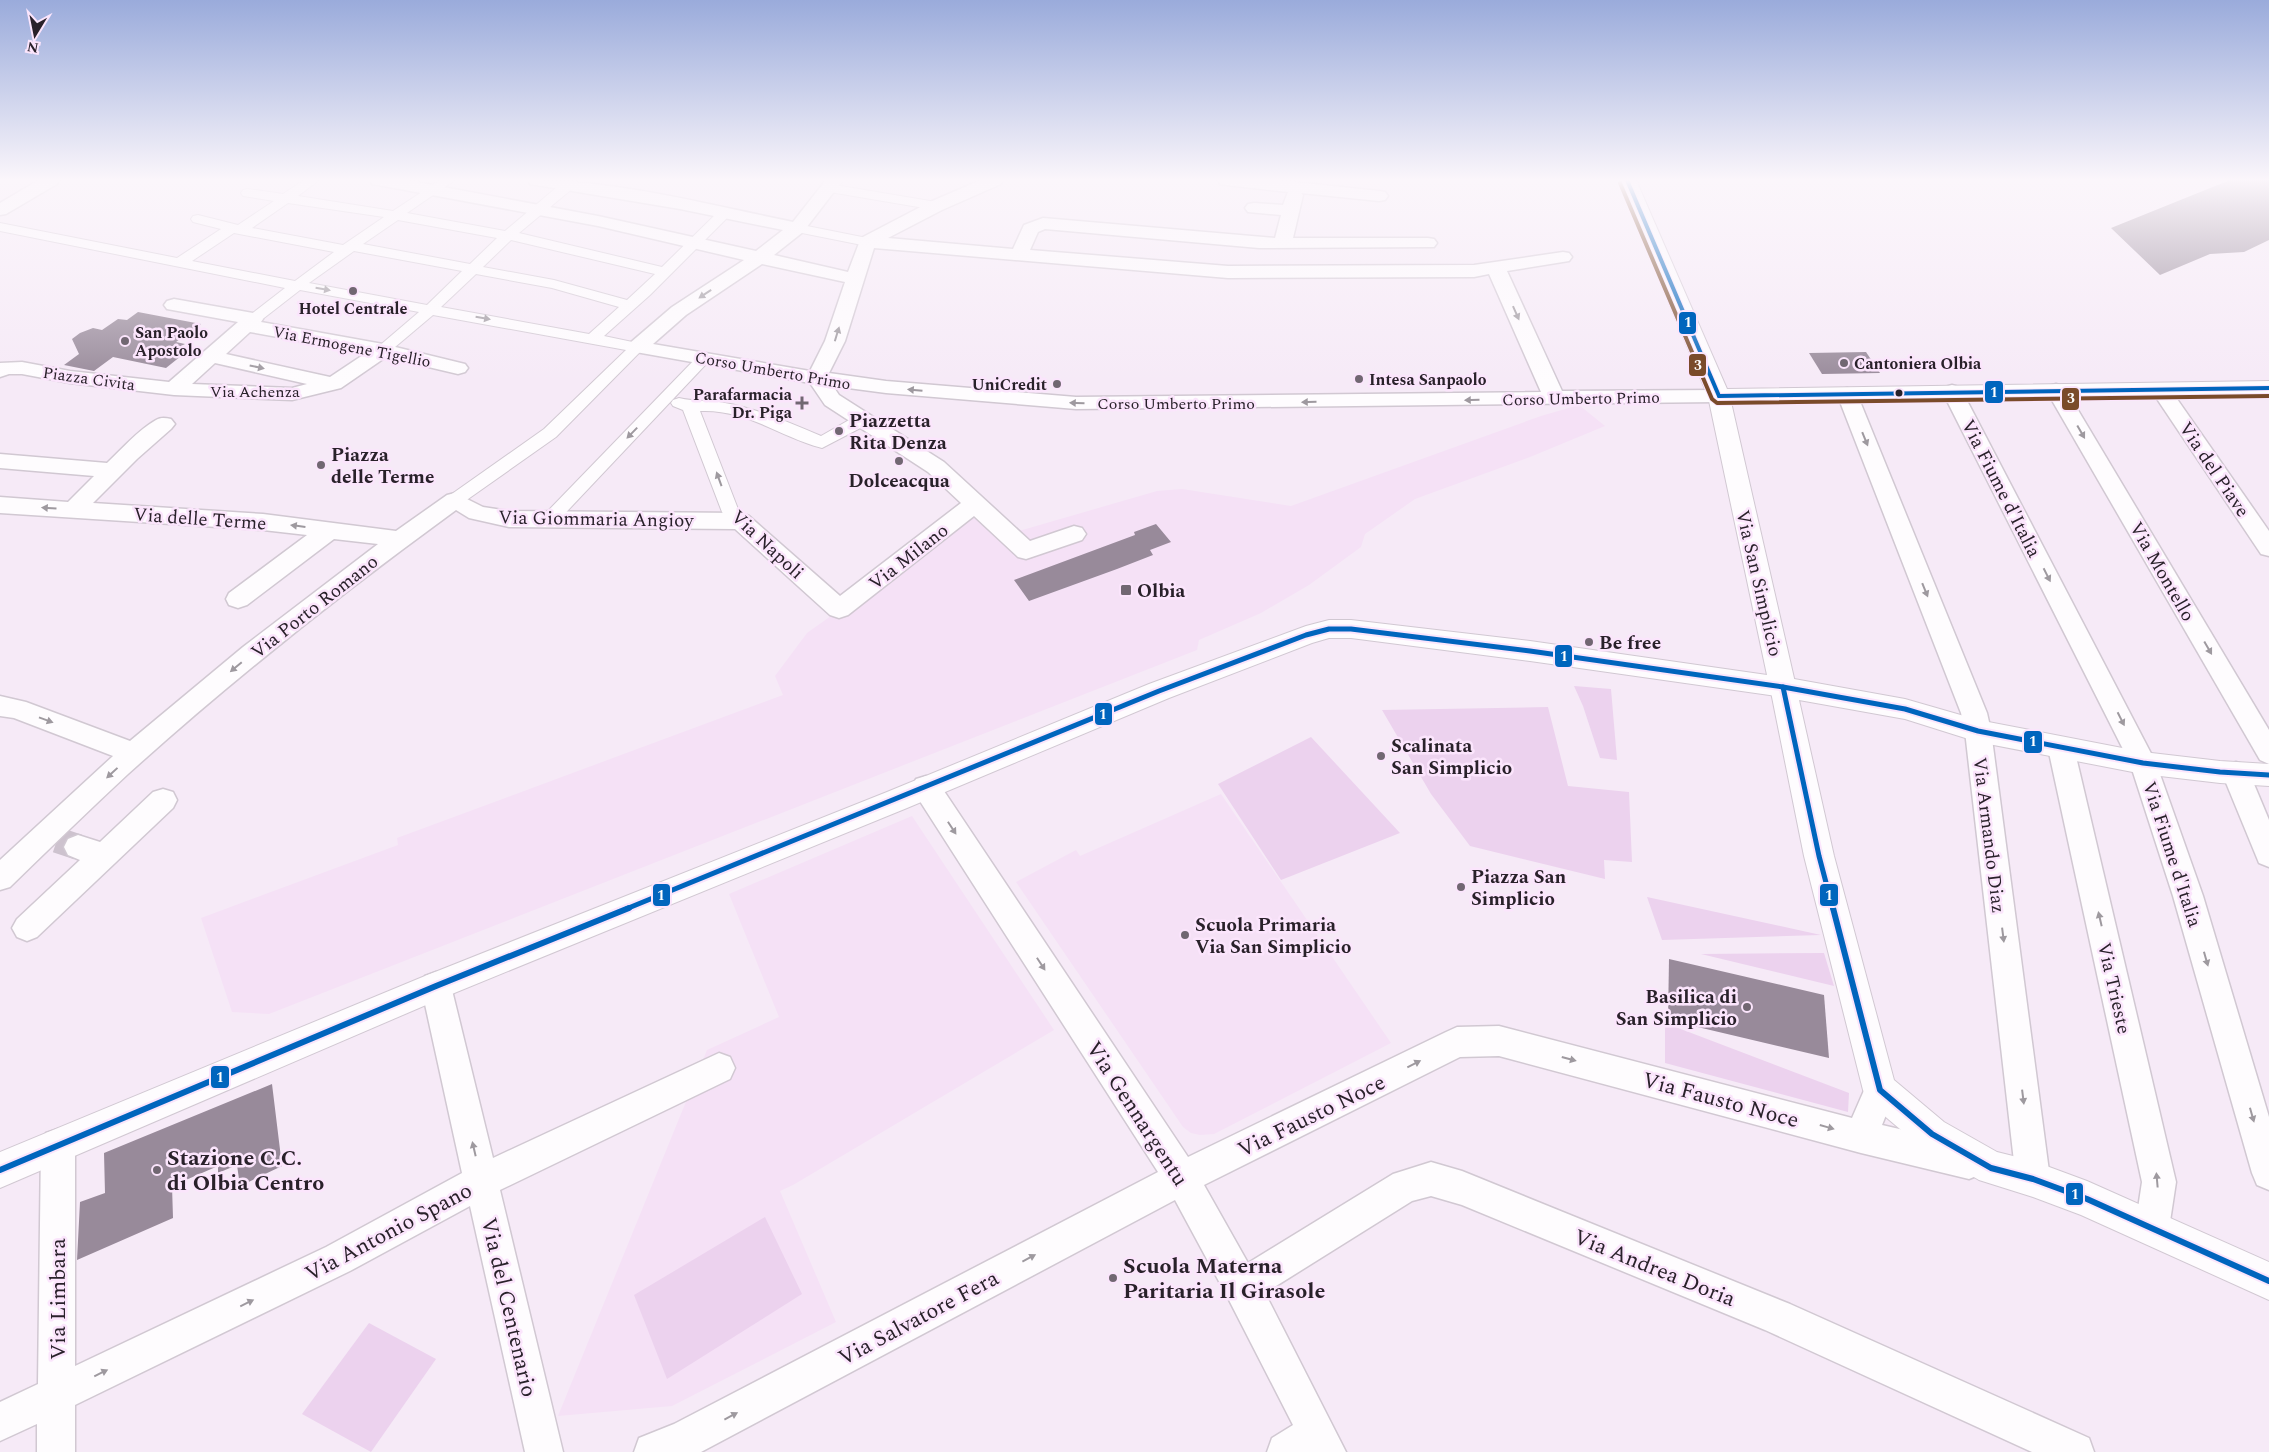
<svg xmlns="http://www.w3.org/2000/svg" width="2269" height="1452" viewBox="0 0 2269 1452" font-family="Spectral,serif">
<rect width="100%" height="100%" fill="#f6eaf7"/>
<g fill="#f5e1f6">
<polygon points="1579,405 1605,426 1530,457 1415,499 1365,534 1361,547 1309,585 1261,613 1199,640 1197,650 269,1014 232,1012 201,918 398,845 397,838 783,695 775,676 807,633 973,515 1019,531 1157,491 1182,489 1291,506 1541,416"/>
<polygon points="1221,794 1391,1043 1214,1134 1200,1135 1191,1133 1183,1127 1016,882 1076,850 1080,856"/>
<polygon points="912,816 1054,1030 793,1185 780,1191 836,1322 672,1406 558,1416 707,1050 779,1017 729,894"/>
</g>
<g fill="#ecd2ee">
<polygon points="1574,686 1611,689 1617,760 1600,758 1583,706"/>
<polygon points="1548,707 1568,786 1629,792 1632,862 1604,860 1605,879 1470,846 1431,794 1382,710"/>
<polygon points="1311,737 1400,833 1281,880 1218,784"/>
<polygon points="1647,897 1821,935 1662,940"/>
<polygon points="1824,953 1834,986 1701,954"/>
<polygon points="1665,1023 1849,1093 1848,1112 1665,1063"/>
<polygon points="765,1217 802,1294 667,1379 634,1295"/>
<polygon points="369,1323 436,1359 371,1452 302,1414"/>
</g>
<g fill="#988a9a">
<polygon points="2230,180 2269,180 2269,240 2244,252 2210,254 2160,275 2111,228"/>
<polygon points="138,312 201,324 176,342 185,344 181,346 191,348 166,368 113,357 94,371 64,365 79,354 72,339 80,333 93,328 102,330 118,319 127,320"/>
<polygon points="1866,352 1880,373 1822,374 1809,353"/>
<polygon points="1156,524 1171,542 1150,550 1153,555 1117,569 1029,601 1014,580 1135,535 1134,532"/>
<polygon points="1669,959 1824,995 1829,1058 1668,1020"/>
<polygon points="272,1084 282,1166 240,1186 237,1165 218,1173 218,1166 172,1186 173,1218 77,1260 80,1202 105,1193 104,1153"/>
</g>
<g fill="none" stroke-linecap="round" stroke-linejoin="round">
<polyline stroke="#cdc2ce" stroke-width="26" stroke-dasharray="26 12" stroke-linecap="butt" points="57,840 78,847"/>
<defs>
<g id="pedestrian">
<path d="M304,180H319L298,196L393,211L440,180H455L407,213L505,231L563,182H573L575,185L573,188L519,233L662,267L720,210L725,209L732,213L650,295L604,336L642,344L645,347L642,350L556,437L461,504L455,506L449,504L446,500L449,496L544,429L626,350L433,315L388,353H378L375,350L378,347L419,312L300,290L251,328H241L239,325L241,322L285,288L0,231V223L177,258L221,229L193,222L191,219L193,216L198,215L238,225L274,201L243,196L241,193L243,190L248,189L283,194ZM288,203L384,217L343,245L252,228ZM398,220L497,238L470,264L363,244ZM234,233L334,252L295,281L192,261ZM511,240L655,274L627,300L554,280L483,267ZM354,251L462,271L427,305L309,283ZM476,274L552,288L619,307L589,334L441,307Z"/>
<polygon points="829,184 936,202 943,206 936,210 824,191 822,188 824,185"/>
<polygon points="797,224 867,238 874,242 867,246 792,231 790,228 792,225"/>
<polygon points="704,353 709,355 712,358 709,361 555,524 549,526 543,524 540,520 543,516 699,355"/>
<path d="M679,398C695,402 709,400 725,403C759,409 790,423 821,436L856,416H868L870,420L868,424L822,448C779,437 748,409 700,411L738,509L750,521L747,525C736,528 728,521 722,512L683,410L673,406L671,403L673,400Z"/>
</g>
<g id="minor">
<polygon points="39,180 59,180 57,184 6,214 0,215 0,203"/>
<path d="M370,180H406L598,216L756,251L783,230L680,209L530,184L528,180C616,180 706,204 793,222L826,180H843L803,232L774,255L848,272L861,238L930,202L981,180H1003L1001,184L942,210L888,238L1013,249L1024,225L1043,218L1275,238L1281,215L1248,212L1245,208L1248,204L1254,203L1283,205L1288,192L1226,185L1220,184L1218,180H1276L1379,191L1385,192L1388,196L1385,200L1379,201L1301,193L1303,195L1293,238H1428L1434,239L1437,243L1434,247L1259,248L1045,229L1038,232L1030,250L1228,266L1474,265L1563,252L1569,253L1572,257L1569,261L1507,271L1562,391L1719,390L1726,392L1729,396L1726,400L1719,402L1076,409L886,393L833,386L839,395L944,462L1030,541L1074,526L1082,528L1086,534L1082,540L1026,559L1018,557L974,516L848,615L839,618L830,615L735,529L509,527L469,518L456,510C342,593 232,680 128,774C88,811 49,849 10,887L0,890V860L113,756L14,718L0,716V696L26,702L130,741L243,647L378,544L334,539L247,605L238,608L229,605L226,599L229,593L307,535L263,530L0,513V497L68,502L94,476L0,468V454L107,463C122,449 138,430 156,420C161,417 166,418 171,419L175,424L171,429L137,459L93,503L263,514L396,531L447,495L455,493L483,507L509,511L741,513L749,516L840,596L961,503L928,472L825,405L810,383L630,351L627,347L630,343L672,307L744,260L598,226L378,185L372,184ZM874,248L1228,278L1474,277L1489,274L1541,392L1076,397L886,381L829,373L845,341ZM762,264L845,282L825,341L810,371L653,344L686,315Z"/>
<path d="M174,299L253,313L260,315L263,319L261,322L383,344L465,364L468,368L465,372L458,374L386,357L341,388L292,400L174,395L70,383L22,374H9L0,377V363L22,362L70,371L169,382L238,322L167,309L164,305L167,301ZM250,332L366,353L330,377L226,354ZM215,363L307,384L292,388L192,384Z"/>
<polygon points="2056,384 2063,386 2066,390 2269,730 2269,764 2260,760 2046,390 2049,386"/>
<polygon points="2161,384 2168,386 2269,531 2269,556 2261,554 2151,390 2154,386"/>
<polygon points="1952,385 1959,387 1962,391 2156,763 2203,896 2269,1117 2269,1190 2257,1185 2252,1173 2173,896 2130,763 1942,391 1945,387"/>
<polygon points="1847,388 1854,390 1857,394 1987,713 1991,731 2050,1179 2045,1191 2033,1196 2021,1191 2016,1179 1965,731 1961,713 1837,394 1840,390"/>
<polygon points="2061,738 2070,741 2074,748 2176,1182 2169,1228 2164,1240 2152,1245 2140,1240 2135,1228 2142,1182 2048,748 2052,741"/>
<polygon points="2236,762 2246,765 2269,820 2269,867 2259,863 2222,773 2226,765"/>
<polygon points="926,776 936,779 1188,1157 1446,1032 1457,1027 1499,1026 1852,1118 1869,1079 1880,1074 1891,1079 1896,1090 1882,1125 1969,1145 1981,1150 1986,1162 1981,1174 1969,1179 1861,1153 1499,1056 1460,1057 1204,1185 1248,1263 1393,1174 1431,1162 1462,1171 1790,1304 2089,1438 2094,1452 2032,1452 1765,1330 1462,1205 1431,1196 1412,1201 1265,1293 1346,1452 1267,1452 1272,1438 1293,1425 1229,1300 1175,1200 701,1452 634,1452 639,1438 674,1424 1158,1172 916,795 912,787 916,779"/>
<polygon points="163,789 173,792 177,800 173,808 37,937 27,941 17,937 12,928 17,919 80,860 68,855 64,847 68,839 78,835 100,842 153,792"/>
<polygon points="436,972 447,976 451,986 493,1158 719,1053 730,1057 735,1068 730,1079 500,1190 563,1452 525,1452 470,1206 350,1271 75,1405 75,1452 37,1452 37,1424 0,1441 0,1402 38,1384 41,1145 46,1133 58,1129 70,1133 75,1145 75,1366 326,1247 462,1173 421,986 425,976"/>
</g>
<polygon id="tertiary" points="1783,677 1905,699 1978,720 2143,752 2220,761 2269,764 2269,786 2220,783 2143,774 1978,742 1905,719 1799,700 1834,856 1894,1080 1944,1122 1997,1152 2033,1161 2087,1181 2269,1262 2269,1300 2081,1215 2033,1197 1979,1180 1920,1146 1868,1102 1863,1090 1804,856 1770,687 1774,680"/>
<polygon id="secondary" points="1618,180 1636,180 1727,389 2269,381 2269,395 1731,402 1796,687 1792,694 1783,697 1530,661 1351,638 1329,638 1312,643 1169,698 907,808 447,996 0,1188 0,1152 425,976 887,792 1149,684 1306,626 1329,620 1351,620 1530,641 1767,675 1708,396"/>
</defs>
<use href="#pedestrian" stroke="#d1c8d2" stroke-width="2"/>
<use href="#minor" stroke="#d1c8d2" stroke-width="3"/>
<use href="#tertiary" stroke="#d1c8d2" stroke-width="2"/>
<use href="#secondary" stroke="#d1c8d2" stroke-width="2"/>
<use href="#pedestrian" fill="#fefcfe" fill-rule="evenodd"/>
<use href="#minor" fill="#fefcfe" fill-rule="evenodd"/>
<use href="#tertiary" fill="#fefcfe" fill-rule="evenodd"/>
<use href="#secondary" fill="#fefcfe" fill-rule="evenodd"/>
<defs>
<g id="bus-1-far2">
<polyline points="1627,180 1719,396"/>
<polyline points="1719,396 2269,388"/>
</g>
<g id="bus-1-far1">
<polyline points="1783,687 1819,856 1833,909"/>
<polyline points="626,909 1159,691 1306,635 1329,629 1351,629 1530,651 1783,687 1905,709 1978,731 2143,763 2220,772 2269,775"/>
</g>
<g id="bus-1">
<polyline points="1833,908 1880,1090 1932,1134 1991,1168 2033,1179 2087,1199 2269,1281"/>
<polyline points="0,1170 436,986 629,908"/>
</g>
<polyline id="bus-2" points="1620,183 1712,399 1717,403 2269,396"/>
</defs>
<use href="#bus-1-far2" stroke="#fbe5fc" stroke-width="6"/>
<use href="#bus-1-far1" stroke="#fbe5fc" stroke-width="9"/>
<use href="#bus-1" stroke="#fbe5fc" stroke-width="10"/>
<use href="#bus-2" stroke="#fbe5fc" stroke-width="6"/>
<use href="#bus-1-far2" stroke="#0065bd" stroke-width="4"/>
<use href="#bus-1-far1" stroke="#0065bd" stroke-width="5"/>
<use href="#bus-1" stroke="#0065bd" stroke-width="6"/>
<use href="#bus-2" stroke="#7a4b2a" stroke-width="4"/>
</g>
<defs><path id="oneway-solid" d="M-6-.8H1V-3.2L6.5 0L1 3.2V.8H-6Z" transform="scale(1.25)"/></defs>
<g fill="#9e999f">
<use href="#oneway-solid" transform="translate(323 289) rotate(10)"/>
<use href="#oneway-solid" transform="translate(705 294) rotate(146)"/>
<use href="#oneway-solid" transform="translate(1516 313) rotate(66)"/>
<use href="#oneway-solid" transform="translate(483 318) rotate(10)"/>
<use href="#oneway-solid" transform="translate(837 334) rotate(-73)"/>
<use href="#oneway-solid" transform="translate(257 367) rotate(12)"/>
<use href="#oneway-solid" transform="translate(915 390) rotate(-175)"/>
<use href="#oneway-solid" transform="translate(1472 400) rotate(179)"/>
<use href="#oneway-solid" transform="translate(1309 402) rotate(179)"/>
<use href="#oneway-solid" transform="translate(1077 403) rotate(-178)"/>
<use href="#oneway-solid" transform="translate(2081 432) rotate(60)"/>
<use href="#oneway-solid" transform="translate(632 433) rotate(134)"/>
<use href="#oneway-solid" transform="translate(1865 439) rotate(68)"/>
<use href="#oneway-solid" transform="translate(719 479) rotate(-110)"/>
<use href="#oneway-solid" transform="translate(49 508) rotate(-176)"/>
<use href="#oneway-solid" transform="translate(298 526) rotate(-173)"/>
<use href="#oneway-solid" transform="translate(2047 575) rotate(63)"/>
<use href="#oneway-solid" transform="translate(1925 590) rotate(68)"/>
<use href="#oneway-solid" transform="translate(2208 648) rotate(60)"/>
<use href="#oneway-solid" transform="translate(236 667) rotate(140)"/>
<use href="#oneway-solid" transform="translate(2121 719) rotate(63)"/>
<use href="#oneway-solid" transform="translate(46 720) rotate(20)"/>
<use href="#oneway-solid" transform="translate(112 773) rotate(137)"/>
<use href="#oneway-solid" transform="translate(952 828) rotate(57)"/>
<use href="#oneway-solid" transform="translate(2100 919) rotate(-103)"/>
<use href="#oneway-solid" transform="translate(2003 935) rotate(83)"/>
<use href="#oneway-solid" transform="translate(2206 959) rotate(74)"/>
<use href="#oneway-solid" transform="translate(1041 964) rotate(57)"/>
<use href="#oneway-solid" transform="translate(1569 1059) rotate(15)"/>
<use href="#oneway-solid" transform="translate(1414 1064) rotate(-27)"/>
<use href="#oneway-solid" transform="translate(2023 1097) rotate(83)"/>
<use href="#oneway-solid" transform="translate(2252 1115) rotate(74)"/>
<use href="#oneway-solid" transform="translate(1827 1127) rotate(16)"/>
<use href="#oneway-solid" transform="translate(474 1149) rotate(-103)"/>
<use href="#oneway-solid" transform="translate(2157 1180) rotate(-95)"/>
<use href="#oneway-solid" transform="translate(1029 1258) rotate(-28)"/>
<use href="#oneway-solid" transform="translate(247 1303) rotate(-26)"/>
<use href="#oneway-solid" transform="translate(101 1373) rotate(-26)"/>
<use href="#oneway-solid" transform="translate(731 1416) rotate(-28)"/>
</g>
<linearGradient id="sky" x2="0" y2="1"><stop stop-color="#9aabdb"/><stop offset="0.47" stop-color="#fbf6fb"/><stop offset="1" stop-color="#fbf6fb" stop-opacity="0"/></linearGradient>
<rect width="2269" height="383" fill="url(#sky)"/>
<g fill="#716772" stroke="#fbe5fc" stroke-width="2">
<circle cx="353" cy="291" r="5"/>
<circle cx="125" cy="341" r="5"/>
<circle cx="1844" cy="363" r="5"/>
<circle cx="1359" cy="379" r="5"/>
<circle cx="1057" cy="384" r="5"/>
<path d="M799.5 395.5h5v5h5v5h-5v5h-5v-5h-5v-5h5z"/>
<circle cx="839" cy="431" r="5"/>
<circle cx="899" cy="461" r="5"/>
<circle cx="321" cy="465" r="5"/>
<rect x="1120" y="584" width="12" height="12" rx="2.5"/>
<circle cx="1589" cy="642" r="5"/>
<circle cx="1381" cy="756" r="5"/>
<circle cx="1461" cy="887" r="5"/>
<circle cx="1185" cy="935" r="5"/>
<circle cx="1747" cy="1007" r="5"/>
<circle cx="157" cy="1170" r="5"/>
<circle cx="1113" cy="1278" r="5"/>
</g>
<circle fill="#29212a" stroke="#fbe5fc" stroke-width="2" cx="1899" cy="393" r="4.5"/>
<g text-anchor="middle" stroke-width="5" stroke-linejoin="round" paint-order="stroke">
<g font-size="16" font-weight="bold" fill="#29212a" stroke="#fbe5fc" text-anchor="start">
<text x="353" y="314" text-anchor="middle">Hotel Centrale</text>
<text x="135" y="338">San Paolo<tspan x="135" dy="18">Apostolo</tspan></text>
<text x="1854" y="369">Cantoniera Olbia</text>
<text x="1369" y="385">Intesa Sanpaolo</text>
<text x="1047" y="390" text-anchor="end">UniCredit</text>
<text x="792" y="400" text-anchor="end">Parafarmacia<tspan x="792" dy="18">Dr. Piga</tspan></text>
</g>
<g font-size="16" fill="#29212a" stroke="#fbe5fc">
<text transform="translate(352 346) rotate(11)" y="6">Via Ermogene Tigellio</text>
<text transform="translate(773 370) rotate(10)" y="6">Corso Umberto Primo</text>
<text transform="translate(89 378) rotate(8)" y="6">Piazza Civita</text>
<text x="255" y="397">Via Achenza</text>
<text transform="translate(1581 398) rotate(-1)" y="6">Corso Umberto Primo</text>
<text x="1176" y="409">Corso Umberto Primo</text>
</g>
<g font-size="19" font-weight="bold" fill="#29212a" stroke="#fbe5fc" text-anchor="start">
<text x="849" y="427">Piazzetta<tspan x="849" dy="22">Rita Denza</tspan></text>
<text x="331" y="461">Piazza<tspan x="331" dy="22">delle Terme</tspan></text>
<text x="899" y="487" text-anchor="middle">Dolceacqua</text>
<text x="1137" y="597">Olbia</text>
<text x="1599" y="649">Be free</text>
<text x="1391" y="752">Scalinata<tspan x="1391" dy="22">San Simplicio</tspan></text>
<text x="1471" y="883">Piazza San<tspan x="1471" dy="22">Simplicio</tspan></text>
<text x="1195" y="931">Scuola Primaria<tspan x="1195" dy="22">Via San Simplicio</tspan></text>
<text x="1737" y="1003" text-anchor="end">Basilica di<tspan x="1737" dy="22">San Simplicio</tspan></text>
</g>
<g font-size="19" fill="#29212a" stroke="#fbe5fc">
<text transform="translate(2215 469) rotate(56)" y="7">Via del Piave</text>
<text transform="translate(2002 488) rotate(63)" y="7">Via Fiume d'Italia</text>
<text transform="translate(200 518) rotate(4)" y="7">Via delle Terme</text>
<text transform="translate(596 518) rotate(1)" y="7">Via Giommaria Angioy</text>
<text transform="translate(768 544) rotate(43)" y="7">Via Napoli</text>
<text transform="translate(908 556) rotate(-38)" y="7">Via Milano</text>
<text transform="translate(2163 571) rotate(60)" y="7">Via Montello</text>
<text transform="translate(1760 583) rotate(77)" y="7">Via San Simplicio</text>
<text transform="translate(314 606) rotate(-38)" y="7">Via Porto Romano</text>
<text transform="translate(1990 835) rotate(83)" y="7">Via Armando Diaz</text>
<text transform="translate(2173 854) rotate(72)" y="7">Via Fiume d'Italia</text>
<text transform="translate(2115 988) rotate(77)" y="7">Via Trieste</text>
</g>
<g font-size="22" fill="#29212a" stroke="#fbe5fc">
<text transform="translate(1721 1099) rotate(15)" y="8">Via Fausto Noce</text>
<text transform="translate(1138 1113) rotate(57)" y="8">Via Gennargentu</text>
<text transform="translate(1311 1115) rotate(-26)" y="8">Via Fausto Noce</text>
<text transform="translate(388 1231) rotate(-28)" y="8">Via Antonio Spano</text>
<text transform="translate(1655 1267) rotate(22)" y="8">Via Andrea Doria</text>
<text transform="translate(57 1299) rotate(-90)" y="8">Via Limbara</text>
<text transform="translate(510 1307) rotate(77)" y="8">Via del Centenario</text>
<text transform="translate(918 1317) rotate(-28)" y="8">Via Salvatore Fera</text>
</g>
<g font-size="22" font-weight="bold" fill="#29212a" stroke="#fbe5fc" text-anchor="start">
<text x="167" y="1165">Stazione C.C.<tspan x="167" dy="25">di Olbia Centro</tspan></text>
<text x="1123" y="1273">Scuola Materna<tspan x="1123" dy="25">Paritaria Il Girasole</tspan></text>
</g>
</g>
<g stroke="#fbe5fc" stroke-width="2">
<rect x="1678" y="311" width="19" height="24" rx="5" fill="#0065bd"/>
<rect x="1688" y="353" width="19" height="24" rx="5" fill="#7a4b2a"/>
<rect x="1984" y="380" width="20" height="24" rx="5" fill="#0065bd"/>
<rect x="2061" y="387" width="19" height="24" rx="5" fill="#7a4b2a"/>
<rect x="1554" y="644" width="19" height="24" rx="5" fill="#0065bd"/>
<rect x="1094" y="702" width="19" height="24" rx="5" fill="#0065bd"/>
<rect x="2023" y="730" width="20" height="24" rx="5" fill="#0065bd"/>
<rect x="1819" y="883" width="20" height="24" rx="5" fill="#0065bd"/>
<rect x="652" y="883" width="19" height="24" rx="5" fill="#0065bd"/>
<rect x="210" y="1065" width="20" height="24" rx="5" fill="#0065bd"/>
<rect x="2065" y="1182" width="19" height="24" rx="5" fill="#0065bd"/>
</g>
<g font-size="14" text-anchor="middle" font-weight="bold" fill="#fff">
<text x="1688" y="327">1</text>
<text x="1698" y="370">3</text>
<text x="1994" y="397">1</text>
<text x="2071" y="403">3</text>
<text x="1564" y="661">1</text>
<text x="1103" y="719">1</text>
<text x="2033" y="746">1</text>
<text x="1829" y="900">1</text>
<text x="661" y="900">1</text>
<text x="220" y="1082">1</text>
<text x="2075" y="1199">1</text>
</g>
<g transform="translate(35 35) rotate(190)" stroke="#fbe5fc" stroke-width="4" paint-order="stroke">
<path d="M0-4L9 19L0 12L-9 19Z" fill="#29212a"/>
<text y="-8" font-size="14" font-weight="bold" text-anchor="middle" fill="#29212a">N</text>
</g>
</svg>
